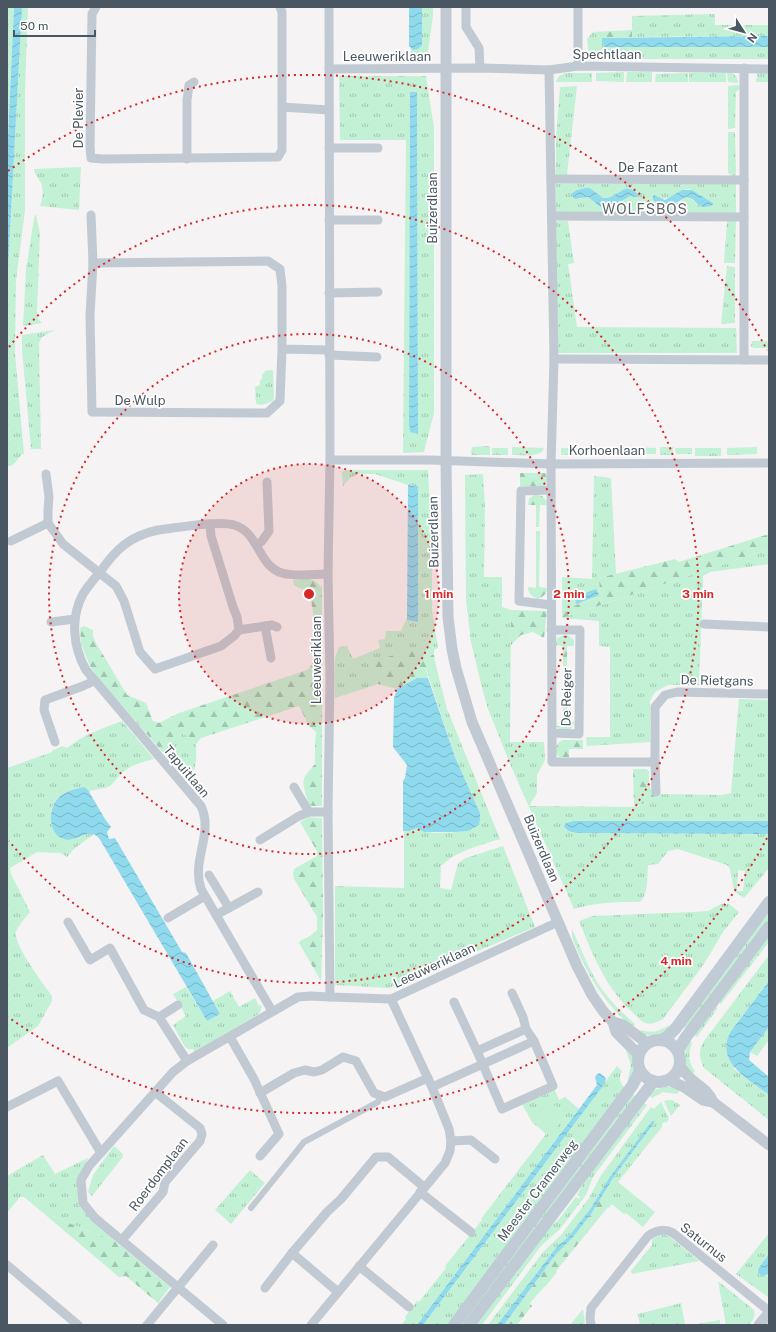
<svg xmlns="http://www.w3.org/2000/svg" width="776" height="1332" viewBox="0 0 776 1332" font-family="'Public Sans',sans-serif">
<defs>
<pattern id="grass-tufts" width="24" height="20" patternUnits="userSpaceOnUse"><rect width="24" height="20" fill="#c3f1d5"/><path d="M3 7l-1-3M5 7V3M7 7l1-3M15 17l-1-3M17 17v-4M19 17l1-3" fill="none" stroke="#a0c6b0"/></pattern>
<pattern id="forest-firs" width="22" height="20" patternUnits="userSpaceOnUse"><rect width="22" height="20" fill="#c3f1d5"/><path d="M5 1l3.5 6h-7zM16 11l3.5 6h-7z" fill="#a0c6b0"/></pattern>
<pattern id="water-waves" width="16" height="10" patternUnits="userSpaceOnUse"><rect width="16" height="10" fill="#90daee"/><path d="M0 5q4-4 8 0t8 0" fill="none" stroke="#78b4c4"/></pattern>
</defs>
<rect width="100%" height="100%" fill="#f5f3f3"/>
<g fill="url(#grass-tufts)" fill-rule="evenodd">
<polygon points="7,7 14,7 7,159"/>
<polygon points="22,7 28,7 25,90 25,211 16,280 15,353 24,454 22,454 13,465 7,467 7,287"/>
<polygon points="422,7 433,7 433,16 427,58 424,61 411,60 411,48 413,50 422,45"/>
<polygon points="715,14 715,25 769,25 769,36 632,37 632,16"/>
<polygon points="593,32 602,38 602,43 769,47 769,59 595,59 589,55 587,39"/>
<polygon points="624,72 624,82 596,81 596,73"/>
<polygon points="627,72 652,72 652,82 626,82"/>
<path d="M730,72C734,74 738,77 738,83L728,82L727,73Z"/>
<polygon points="565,73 592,73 592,82 556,82 558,77"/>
<polygon points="688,73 688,82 655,82 656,74"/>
<rect x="689" y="73" width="37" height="9"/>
<polygon points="757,73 769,73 769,82 756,82"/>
<path d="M339,76H426L434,128V413L424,452L403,453L406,140H340ZM410,92L417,93L418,433L409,422Z"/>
<polygon points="739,85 740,89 736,92 735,128 728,129 728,86"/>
<polygon points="577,86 567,175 556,175 556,138 560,87"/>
<polygon points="728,132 735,132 736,174 734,177 732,176 728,173"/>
<path d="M81,167L79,210L40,206C43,199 44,187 40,181C37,177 35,174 34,169Z"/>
<path d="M556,184H736V213H556ZM585,188H590L603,198L613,197L620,191L640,196L634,197L630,196C610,205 610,215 588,197L577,199V190ZM687,189L692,190L713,203L701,207L689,197H686L681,201L665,205L661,199C667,200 681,192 687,189Z"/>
<polygon points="36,214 40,234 37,311 38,319 42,323 23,326 26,270 34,218"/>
<polygon points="736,219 735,263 724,263 727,221"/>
<polygon points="556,221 568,221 574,263 568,264 577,327 736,328 737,353 556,353"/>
<polygon points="727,266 735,267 735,323 721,324"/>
<polygon points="55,330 42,337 39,343 41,449 31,449 22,350 22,335"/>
<polygon points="752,341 769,341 769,348 753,348 751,346"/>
<polygon points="273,370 274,397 273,401 262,405 256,404 255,387 260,385 260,380 262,379 262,374 265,373 264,371"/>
<polygon points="490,446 490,455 471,455 472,447"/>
<path d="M512,447L544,448C541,458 521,455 512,455Z"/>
<polygon points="597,447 596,454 561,455 561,448"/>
<polygon points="633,447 656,448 656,454 633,454"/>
<rect x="660" y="447" width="13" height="8"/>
<polygon points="757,447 757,454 727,455 727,448"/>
<rect x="492" y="448" width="16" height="7"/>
<rect x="600" y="448" width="29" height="7"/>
<polygon points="675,448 692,448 692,454 676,454"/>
<rect x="695" y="448" width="26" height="8"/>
<polygon points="346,470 428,470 432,542 432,610 438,648 434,650 434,655 420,652 369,663 378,684 335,698 335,658 339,647 347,646 353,659 380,648 378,640 385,639 386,631 401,631 407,618 407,620 418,622 418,486 408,485 375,474 358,474 350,478 343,486 342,472"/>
<path d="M483,474L485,505L484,577H502V607L511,610L510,742H544L545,760L537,775V793L529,806L636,807L647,802L657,794L721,795L731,793L739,699L769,700V821H573L566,823L565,830L570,832L576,833L769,834V868L744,898L734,891L730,869L727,865L678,849L668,851L658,864L648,865C647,876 649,893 640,902C618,902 596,902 574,909L511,766L488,709L481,684L471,642L466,600L465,475ZM738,870L745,871L743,891H737Z"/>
<polygon points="594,476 611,478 616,574 599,578 600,597 562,610 562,577 592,579"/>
<polygon points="769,549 769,564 710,572 703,576 699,685 668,685 655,692 650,701 650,742 587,746 586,737 610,737 610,647 599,646 599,621 562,618"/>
<path d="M436,666L447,709L500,839C480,845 456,851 441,866L440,888L451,890L458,863L466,858L503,846L535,927L389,988L335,985V886L404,888V831H410L417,828C426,836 456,832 468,831L480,813L455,757L426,669Z"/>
<path d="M122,721L154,759C143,762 131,765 123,772C118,776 115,782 110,786C103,790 95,788 89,792L84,787C57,793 47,801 53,829L70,839L92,833L94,834L74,849L67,857L61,853L37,852L10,868L11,874L30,912C26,917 17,927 16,932C13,944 44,985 52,996V1001L38,1026L7,1048V768L52,752L53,749L54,750L62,746L67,748C83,735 103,728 122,721Z"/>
<path d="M183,733L196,744C196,751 197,759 195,766C193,780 180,770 176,762C174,757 173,744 172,738Z"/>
<path d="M721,904H729L739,912L723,932L704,964L663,1019C657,1022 652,1025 645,1023C640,1021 635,1014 631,1011C604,985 593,955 579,921L593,916L693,912L708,911Z"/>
<polygon points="767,911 769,912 769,921 687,1030 682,1026"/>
<path d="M572,929C579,944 585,960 593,975C603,994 619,1010 635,1024L632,1028C609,1006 593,985 580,956C576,947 571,939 572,929Z"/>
<polygon points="769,935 769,942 720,1005 720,996"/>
<path d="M769,955V981L731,1031L734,1069L769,1095V1120L704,1068C699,1058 698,1051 704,1041Z"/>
<polygon points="186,987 207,1021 220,1014 213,1001 230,991 239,1007 255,998 259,1006 262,1005 260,1012 257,1015 194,1052 193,1049 188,1049 185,1047 173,1025 186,1016 173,994"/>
<polygon points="716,1002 717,1009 697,1037 693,1034"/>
<path d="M668,1026L672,1028C662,1035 651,1038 639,1033L642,1030C652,1034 659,1031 668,1026Z"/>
<polygon points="769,1027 769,1040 757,1056 750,1052"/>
<path d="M688,1040L692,1043C688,1054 688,1062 695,1071L692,1075C683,1065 684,1052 688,1040Z"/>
<path d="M626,1050L632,1054C635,1064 635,1072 629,1081L628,1079L631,1065Z"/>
<path d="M617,1066L622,1072C618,1078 620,1084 626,1089L449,1325H423Z"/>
<polygon points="666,1087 670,1087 680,1090 677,1094 663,1092 652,1098 647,1094 657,1089"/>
<polygon points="554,1088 559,1100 565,1097 579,1109 417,1325 401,1325 406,1319 405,1317 417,1301 419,1302 446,1268 445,1266 482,1220 481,1219 546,1134 532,1122 521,1102"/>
<polygon points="632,1093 636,1097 465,1325 458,1325"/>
<polygon points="668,1100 672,1100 680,1105 671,1116 664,1101"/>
<polygon points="642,1101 647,1105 593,1177 586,1195 570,1216 560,1229 541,1246 482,1325 474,1325 542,1234 559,1219 576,1197 579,1199 580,1197 577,1195 585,1181"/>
<polygon points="661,1102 669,1119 666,1123 664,1122 662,1124 662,1127 618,1182 655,1212 643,1227 626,1213 624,1214 602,1196 615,1175 655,1122 653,1121 609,1178 591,1208 569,1236 549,1257 497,1325 488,1325 543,1252 561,1235 589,1198 600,1177 651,1107 654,1109"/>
<polygon points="114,1146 123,1154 122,1158 92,1196 88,1192 93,1175"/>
<polygon points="43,1155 55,1174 88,1158 77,1181 79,1206 116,1242 42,1212 24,1197 20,1197 7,1213 7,1176"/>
<polygon points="250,1170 265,1183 231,1224 215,1210"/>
<polygon points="769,1233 769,1254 757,1271 767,1276 769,1274 769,1296 768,1297 736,1274"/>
<polygon points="659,1235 665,1235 670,1237 699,1261 632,1274 631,1271 652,1245 652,1239"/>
<path d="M718,1281L754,1310C756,1316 753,1320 749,1325H726Z"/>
<polygon points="681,1303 685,1324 687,1325 640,1325 638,1314"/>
<polygon points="583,1309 585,1325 570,1325"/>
<polygon points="720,1320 720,1325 690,1325"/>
</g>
<g fill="url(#forest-firs)">
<polygon points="632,30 632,37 602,38 593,32"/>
<path d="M520,473H545C548,478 547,481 544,486H520Z"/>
<path d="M534,495C541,494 547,498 547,505H540L539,527H536V505H528L529,499Z"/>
<path d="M536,531H540L539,587L547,588C547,593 544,596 539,599C533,597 528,595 528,587L536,588Z"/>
<polygon points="769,534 769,549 562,618 562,610 600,597 599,578 675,559 679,562"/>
<path d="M309,579L315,581L322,587V806H313L309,805C303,783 298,782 315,764V743L316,732L309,726L299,706L201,738L196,744L183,733L172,738L175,752L165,755L100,680L90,666L81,644L80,628L84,626L93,630V636L96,643L127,695L146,703L153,721L159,723L179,713L307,670L312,665L313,660C313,638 317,611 307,590L299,588L294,585L293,580Z"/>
<polygon points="511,610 547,611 544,638 533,632 521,635 511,645"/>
<path d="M563,636C568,636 570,636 574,640V646H567V688L563,689V646L556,645C556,639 557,637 563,636Z"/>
<polygon points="410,650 420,652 434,655 436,666 426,669 428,678 417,678 397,689 378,684 368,663"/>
<polygon points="563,693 567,693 567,722 575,722 570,730 560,730 556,726 563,726"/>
<path d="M563,740H583V749H569V757H559L556,753C556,746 556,743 563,740Z"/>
<polygon points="633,769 646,769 649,771 649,786 656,795 647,802 634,807"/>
<polygon points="309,817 322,818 323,913 321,981 299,943 300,941 310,936 317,930 317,917 294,879 293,874 294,869 317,856 317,851 300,822"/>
<polygon points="602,1196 612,1204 609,1208 608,1207 556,1271 557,1272 545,1287 544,1287 530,1303 532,1306 517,1325 504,1325 556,1254 594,1209"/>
<polygon points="42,1212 116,1242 170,1287 158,1303 126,1276 119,1277"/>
</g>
<polygon fill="#c3f1d5" points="544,1098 566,1113 556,1128 533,1113"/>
<g fill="url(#water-waves)">
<polygon points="14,7 22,7 7,287 7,159"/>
<polygon points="409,7 422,7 422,45 418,49 413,50 409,46"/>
<polygon points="769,36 769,47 605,47 602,43 602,38"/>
<polygon points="410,92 417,92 418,434 410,432 409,422"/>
<path d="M585,188H590L603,198C620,199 622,178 640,196L634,197L630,196L613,206L602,208L588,197L575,199L571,194L577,190Z"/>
<path d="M682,190H692L713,203V205C695,212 699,198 686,197C676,204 663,209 653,200V196L654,195L665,200Z"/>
<polygon points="408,485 418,486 418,622 407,620"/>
<polygon points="596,589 599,595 576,604 575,597"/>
<polygon points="417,678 428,678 455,757 480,813 480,818 479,825 468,831 456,832 424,832 417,828 410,831 403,831 403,781 405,778 407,765 393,747 394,698 397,689"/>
<path d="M84,787L88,790L105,819L111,827L107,832L109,839L115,838L182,952L186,953L220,1014L207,1021L99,838C88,827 77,843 64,839C47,834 48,807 59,797C66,791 75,789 84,787Z"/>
<path d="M573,821H769V834L576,833C570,832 566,831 564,826L566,823Z"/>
<path d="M769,981V1027L750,1052L749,1060L769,1077V1095C747,1078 714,1062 731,1031Z"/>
<polygon points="600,1073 606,1078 605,1083 423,1325 417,1325 597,1085 595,1077 597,1074"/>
<polygon points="652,1121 653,1121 655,1122 615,1175 591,1214 573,1237 556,1254 504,1325 497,1325 549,1257 556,1248 569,1236 591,1208 609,1178"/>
<polygon points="769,1254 769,1274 763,1276 758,1273 758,1269"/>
</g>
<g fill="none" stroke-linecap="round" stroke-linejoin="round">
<polyline stroke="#c1cad2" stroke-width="6" points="251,1208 304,1142 378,1102 381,1096"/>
<g stroke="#c1cad2" stroke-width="9">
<polyline points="96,7 92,14 90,146 91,158 102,159 278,157 282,150 282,12 280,7"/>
<polyline points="329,7 330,460 430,460 551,464 769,463"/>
<polyline points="466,7 466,27 479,48 480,68"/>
<polyline points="578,7 578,66"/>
<polyline points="329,69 480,68 549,70 578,66 769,69"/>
<polyline points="549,70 554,359 551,464 552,733 579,734 580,630 551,630"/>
<polyline points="282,107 329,110"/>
<polyline points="329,148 378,148"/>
<polyline points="187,159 187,100 189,85 194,82"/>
<polyline points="551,179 744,180"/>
<polyline points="91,215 93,263"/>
<polyline points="552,216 744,217"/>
<polyline points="329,220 378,220"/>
<polyline points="329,293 378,292"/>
<polyline points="282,349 282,286 280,269 268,261 93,263 90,315 92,412 267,413 280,401 282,349 329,350"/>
<polyline points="329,355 377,357"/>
<polyline points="554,359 769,360"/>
<polyline points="744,360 744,68"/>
<polyline points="330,460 328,574 330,678 328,812 330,997 391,999 558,922"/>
<polyline points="46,474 49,497 48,510 48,523 63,544 116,586 124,601 140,652 155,669 221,646 234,636 239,630 272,625 277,627"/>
<polyline points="210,524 211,536 233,607 237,617 239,630"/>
<polyline points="11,541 48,523"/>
<polyline points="257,545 262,541 269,531 267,482"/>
<polyline points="551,605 519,601 521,491 551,490"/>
<polyline points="51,622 75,619"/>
<polyline points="704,624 769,627"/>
<polyline points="265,626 271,658"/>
<polyline points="552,733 552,762 655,762 655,707 665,695 677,692 769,694"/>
<polyline points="55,742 44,710 45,700 83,686 94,681"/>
<polyline points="655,762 656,792"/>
<polyline points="294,787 309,812"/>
<polyline points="260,840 299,816 309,812 328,812"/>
<polyline points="209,875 229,908"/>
<polyline points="216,915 258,892"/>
<polyline points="168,918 205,896"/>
<polyline points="68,922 90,960 110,948 144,1010 159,1017 187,1061"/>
<polyline points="454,1002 477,1051 502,1109 553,1086 534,1041 526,1029 523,1017 512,993"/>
<path d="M272,1011L201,889C191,860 214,834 201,806L86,670C73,647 70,618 83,594C88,586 94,579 100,572C116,549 130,536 158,530C176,528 219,520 234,525C259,532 258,566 282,573C295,577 315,574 328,574"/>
<polyline points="159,1017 178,1005"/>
<polyline points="230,1037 254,1079 279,1134 260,1156"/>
<polyline points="477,1051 526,1029"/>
<polyline points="432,1087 534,1041"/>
<polyline points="260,1093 294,1073 305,1070 314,1072 322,1070 343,1057 356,1061 374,1093 385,1097 428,1078"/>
<polyline points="7,1107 58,1081 101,1153"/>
<polyline points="451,1141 471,1140 495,1159"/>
<polyline points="420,1192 471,1232"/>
<polyline points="122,1240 163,1192 165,1182 200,1141 202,1134 200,1128 155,1092"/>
<polyline points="292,1253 338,1292"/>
<polyline points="7,1265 78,1325"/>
<polyline points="359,1266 409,1307"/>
<polyline points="265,1288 292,1253 327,1212 341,1199 376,1157 388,1157 424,1187"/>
<polyline points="147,1325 213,1245"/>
<polyline points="223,1325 95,1218 83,1203 81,1180 89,1166 173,1072 187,1061 298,997 311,996 330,997"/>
<polyline points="311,1325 445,1163 450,1151 451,1141 449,1129 432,1087 391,999"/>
<path d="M591,1325L590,1318L591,1308L648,1236C656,1230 664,1228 673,1233L769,1311"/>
</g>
<g stroke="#c1cad2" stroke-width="11">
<polyline points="446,7 446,461 448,617 452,649 456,668 472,722 577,966 592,995 603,1011 613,1022 616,1032 638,1054"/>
<polyline points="613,1022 623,1025 647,1043"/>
<path d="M680,1067C684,1071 687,1075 691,1079C700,1087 709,1091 713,1102"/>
<polyline points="669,1080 684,1087 703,1100 713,1102 769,1145"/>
<polyline points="759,1325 769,1313"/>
</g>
<g stroke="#c1cbd6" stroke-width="12">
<circle cx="659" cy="1061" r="21"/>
<polyline points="662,1040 667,1037 676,1028 769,902"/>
<polyline points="678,1050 686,1037 769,927"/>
<polyline points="454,1325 632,1086 640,1071"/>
<polyline points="469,1325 653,1082"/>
</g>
</g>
<circle cx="309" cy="594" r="130" fill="#d62828" fill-opacity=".12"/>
<g fill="none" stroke="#d62828" stroke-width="2" stroke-dasharray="2 4">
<circle cx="309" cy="594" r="130"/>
<circle cx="309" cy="594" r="260"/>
<path d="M9 347A389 389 0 1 1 9 841"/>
<path d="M767 838A519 519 0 0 1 8 1017M8 171A519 519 0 0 1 767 350"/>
</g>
<g text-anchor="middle" stroke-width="3.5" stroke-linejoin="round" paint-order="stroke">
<g font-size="13" fill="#4a5661" stroke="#fff">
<text x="607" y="59">Spechtlaan</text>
<text x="387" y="61">Leeuweriklaan</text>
<text transform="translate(78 118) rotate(-90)" y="5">De Plevier</text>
<text x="648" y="172">De Fazant</text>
<text transform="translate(432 208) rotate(-90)" y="5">Buizerdlaan</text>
<text x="140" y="405">De Wulp</text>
<text x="607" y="455">Korhoenlaan</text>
<text transform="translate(433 532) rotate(-91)" y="5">Buizerdlaan</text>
<text transform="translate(316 660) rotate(-90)" y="5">Leeuweriklaan</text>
<text transform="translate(717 680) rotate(1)" y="5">De Rietgans</text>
<text transform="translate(566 697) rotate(-89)" y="5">De Reiger</text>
<text transform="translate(187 771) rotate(50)" y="5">Tapuitlaan</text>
<text transform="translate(542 848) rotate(67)" y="5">Buizerdlaan</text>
<text transform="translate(434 965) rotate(-25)" y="5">Leeuweriklaan</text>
<text transform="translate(158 1174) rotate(-53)" y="5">Roerdomplaan</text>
<text transform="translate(537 1190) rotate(-53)" y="5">Meester Cramerweg</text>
<text transform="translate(704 1242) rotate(38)" y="5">Saturnus</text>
</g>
<g font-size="14" letter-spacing="1" fill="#5f6368" stroke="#fff">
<text x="645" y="214">WOLFSBOS</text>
</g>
</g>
<circle cx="309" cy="594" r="6" fill="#d62828" stroke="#fff" stroke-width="2"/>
<g font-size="12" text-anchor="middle" font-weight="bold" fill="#d62828" stroke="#fff" stroke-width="3.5" stroke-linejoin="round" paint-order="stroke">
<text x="439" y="598">1 min</text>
<text x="569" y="598">2 min</text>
<text x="698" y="598">3 min</text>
<text x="676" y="965">4 min</text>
</g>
<rect width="776" height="1332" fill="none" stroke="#4a5661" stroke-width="16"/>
<g transform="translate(744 32) rotate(126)" stroke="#ffffff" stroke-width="3" paint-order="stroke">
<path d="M0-3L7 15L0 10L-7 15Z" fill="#4a5661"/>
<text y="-6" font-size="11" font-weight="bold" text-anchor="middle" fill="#4a5661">N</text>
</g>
<path d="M14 30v6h81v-6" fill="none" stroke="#4a5661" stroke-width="2"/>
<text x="20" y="30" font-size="12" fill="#4a5661" stroke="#ffffff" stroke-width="3" paint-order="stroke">50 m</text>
</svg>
